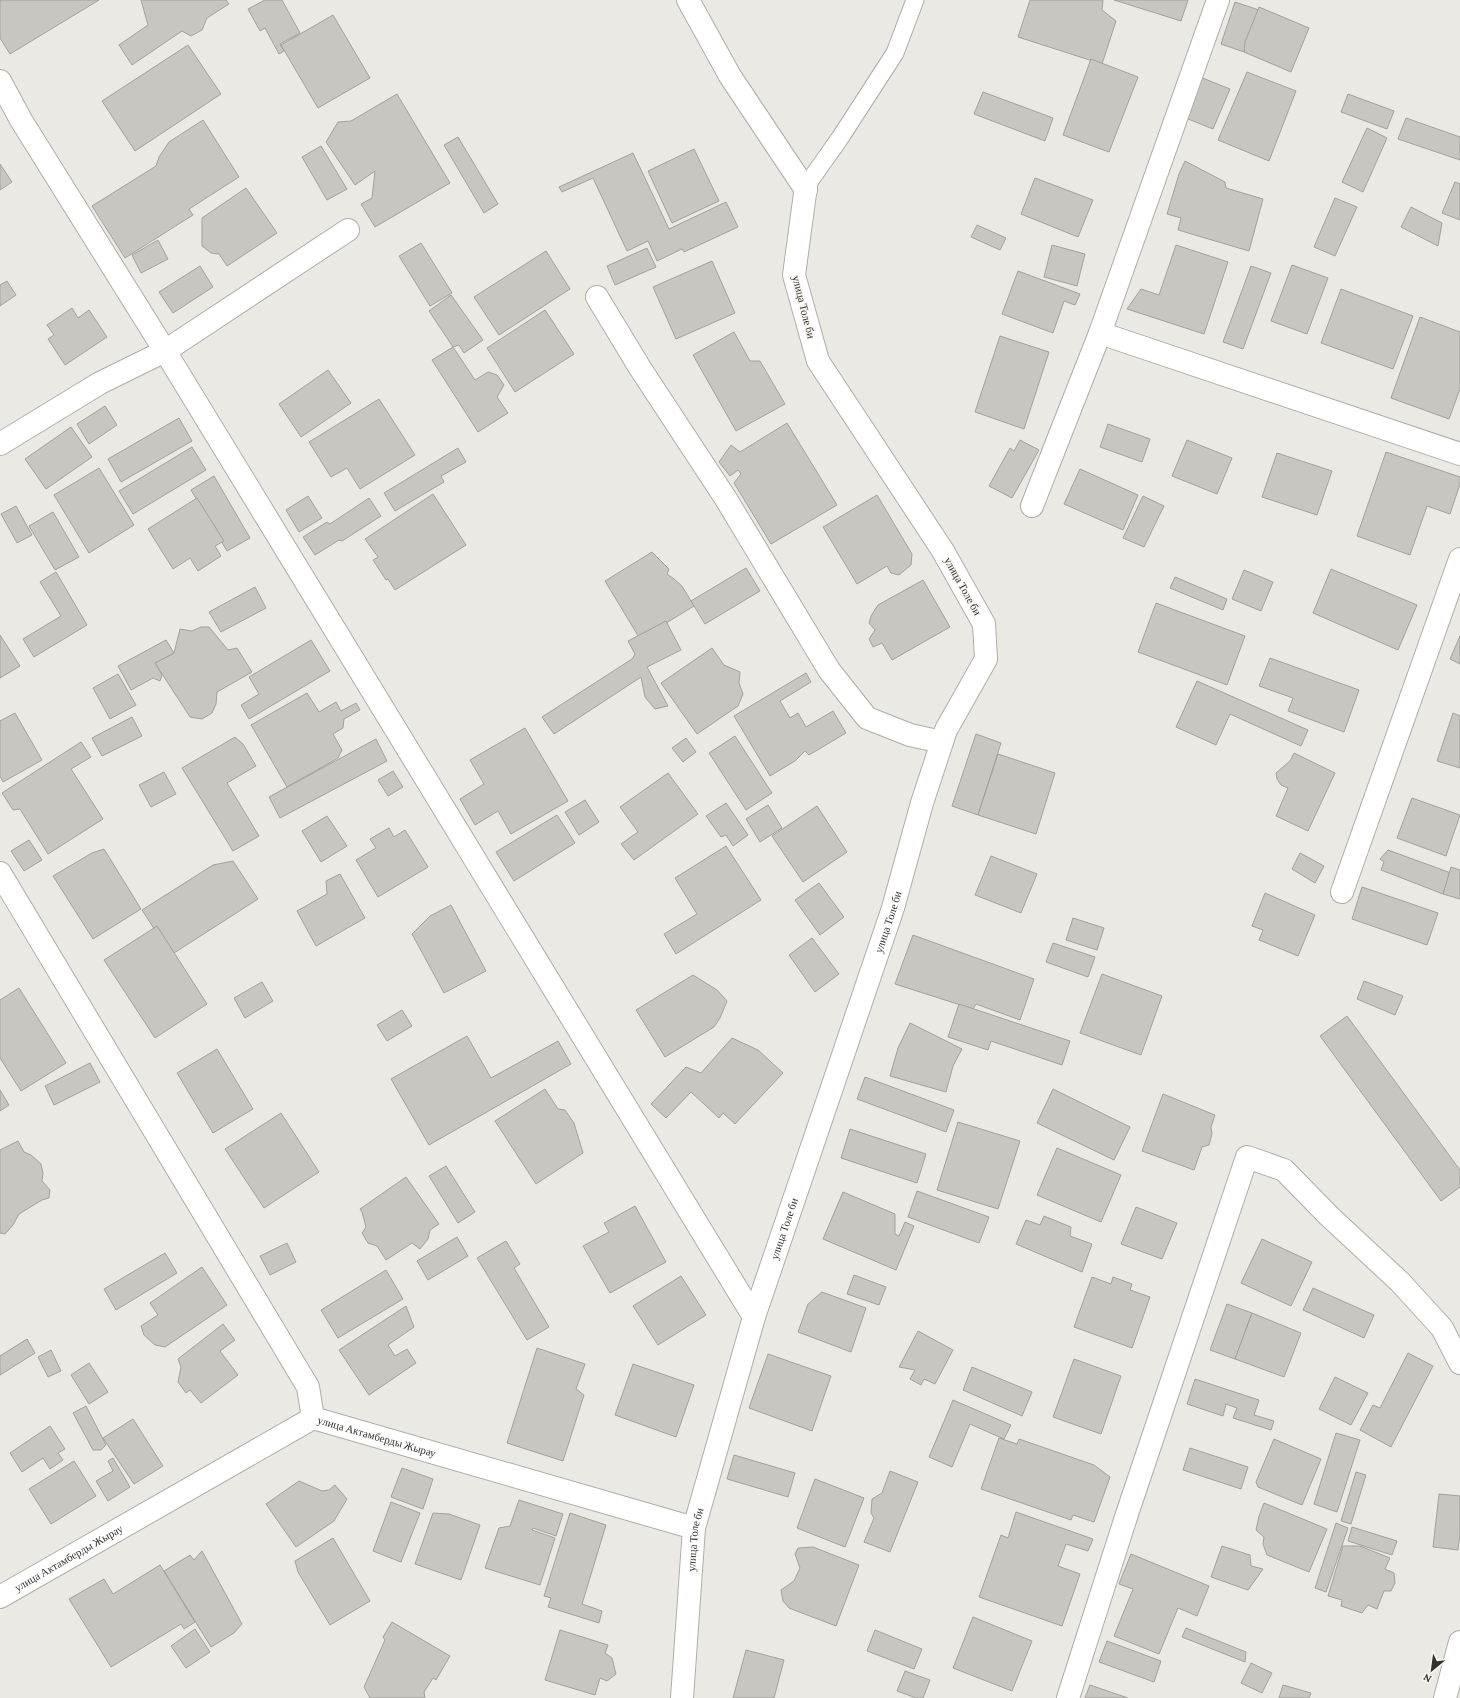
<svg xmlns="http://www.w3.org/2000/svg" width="1460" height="1698" viewBox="0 0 1460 1698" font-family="'Crimson Pro',serif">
<rect width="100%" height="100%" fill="#ebe9e3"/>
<g fill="#c7c6c0" stroke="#a3a19b">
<polygon points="2,0 99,0 10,54 0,38 0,1"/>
<polygon points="141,0 226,0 229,4 207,18 202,30 191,36 182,31 132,65 119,45 148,25"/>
<polygon points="265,0 282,0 300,33 280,44 284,51 279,54 265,28 260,31 248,9"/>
<polygon points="1030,0 1103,0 1102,10 1116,21 1102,64 1018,37"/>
<polygon points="1114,0 1188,0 1181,21"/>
<polygon points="1235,2 1259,10 1244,52 1221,44"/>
<polygon points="1259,7 1309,28 1291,72 1244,52 1245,42"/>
<polygon points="333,15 370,78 318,108 281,45"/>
<polygon points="188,45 221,94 135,151 102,101"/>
<polygon points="1091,59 1138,77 1109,152 1063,135"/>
<polygon points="1247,72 1296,91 1269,161 1218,140"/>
<polygon points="1200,77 1230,89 1213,129 1183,117"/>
<polygon points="983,92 1053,118 1045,141 974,114"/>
<polygon points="397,94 450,183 375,227 361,204 372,198 375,171 355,185 326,142 338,122 351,121"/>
<polygon points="1348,94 1394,111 1387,129 1341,112"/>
<polygon points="1406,118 1460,137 1460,160 1398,139"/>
<polygon points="203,120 239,177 189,209 193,215 125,258 92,206 156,166 159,157 169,142"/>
<polygon points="1367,128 1387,138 1363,192 1342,182"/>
<polygon points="458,137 498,204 484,213 444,145"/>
<polygon points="321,146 347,189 327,200 302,157"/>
<polygon points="694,149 719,201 672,223 648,171"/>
<polygon points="633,153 669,229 726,202 738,227 684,252 682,249 657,261 648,241 627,251 593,178 562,192 559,187"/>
<polygon points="1185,161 1225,182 1226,188 1263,199 1249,251 1178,230 1181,218 1167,214 1179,174"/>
<polygon points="0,164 12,182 0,190"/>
<polygon points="1035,178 1093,200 1078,237 1021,214"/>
<polygon points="1455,182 1460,184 1460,220 1442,213"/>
<polygon points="246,188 277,233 227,266 219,254 211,253 202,246 202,218"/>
<polygon points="1335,198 1357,207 1335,256 1314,247"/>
<polygon points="1411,207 1442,223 1438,246 1401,227"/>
<polygon points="977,225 1006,238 1000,250 971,237"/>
<polygon points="158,240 168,259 141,273 132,255"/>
<polygon points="421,243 452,293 430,306 399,256"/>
<polygon points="1052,245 1085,254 1077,286 1044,277"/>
<polygon points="1176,245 1228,262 1204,334 1127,309 1141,289 1159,295"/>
<polygon points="647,248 656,267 615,285 607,266"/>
<polygon points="546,251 570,289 499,335 474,297"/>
<polygon points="712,261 735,313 676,339 653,287"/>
<polygon points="1292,265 1328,278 1307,334 1271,321"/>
<polygon points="200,266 213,287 173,313 159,292"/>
<polygon points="1251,266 1271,273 1243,349 1223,342"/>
<polygon points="1018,271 1080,294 1075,305 1064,301 1053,333 1002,314"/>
<polygon points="7,281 16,295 0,306 0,285"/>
<polygon points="1341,289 1413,316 1393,369 1321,343"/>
<polygon points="451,295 483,340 464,353 459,345 453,347 429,311"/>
<polygon points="72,308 78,318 89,310 107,337 65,365 48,339 54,335 47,325"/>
<polygon points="545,310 574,354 515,392 487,348"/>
<polygon points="1420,317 1460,332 1460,389 1449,419 1391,398"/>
<polygon points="734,332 750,361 760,361 785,404 736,431 693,355"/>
<polygon points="1000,336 1049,352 1024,429 975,412"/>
<polygon points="453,347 475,380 488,372 497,375 504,385 497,397 508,413 478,432 432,360"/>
<polygon points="328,370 351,403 301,437 279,404"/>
<polygon points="379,399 415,455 360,489 347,468 331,477 309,442"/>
<polygon points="105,406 117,425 89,444 77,424"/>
<polygon points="179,418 192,441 121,482 108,459"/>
<polygon points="787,423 837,505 771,544 734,483 741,474 738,470 730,476 719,462 731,445 740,452"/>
<polygon points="1108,424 1150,439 1142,462 1100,447"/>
<polygon points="71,427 92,457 46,489 25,459"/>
<polygon points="1020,440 1039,450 1012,498 989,486 1010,448 1014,451"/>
<polygon points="1187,440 1232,458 1217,494 1172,476"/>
<polygon points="192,447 206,470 133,514 119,491"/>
<polygon points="458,448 466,462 441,476 444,482 395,511 384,493"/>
<polygon points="1386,452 1460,477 1460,484 1450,514 1427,506 1410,555 1357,536"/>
<polygon points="1277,453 1332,471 1317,515 1262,497"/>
<polygon points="99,468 134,525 89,553 54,495"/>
<polygon points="1080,469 1138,495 1123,530 1064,504"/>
<polygon points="214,476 250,538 227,551 191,490"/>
<polygon points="433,494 466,545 395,590 388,579 386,580 373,560 378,557 365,539"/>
<polygon points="877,495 912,554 911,565 899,575 891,573 887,566 857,584 823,527"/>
<polygon points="308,496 322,518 299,532 286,510"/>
<polygon points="1143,496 1164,506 1144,547 1123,538"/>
<polygon points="197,498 224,541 215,546 221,556 198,571 190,558 173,569 148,529"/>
<polygon points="369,498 381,516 342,541 339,540 315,555 303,537 327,522 330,524"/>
<polygon points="16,506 32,535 17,543 1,514"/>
<polygon points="53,512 79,557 55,570 29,526"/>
<polygon points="652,552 669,569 667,574 674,579 682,586 694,606 640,639 605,581"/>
<polygon points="746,568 760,591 705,624 691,601"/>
<polygon points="1331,569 1417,605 1398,650 1313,613"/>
<polygon points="1244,570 1273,582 1261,611 1232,599"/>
<polygon points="56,572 87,625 34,657 23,639 61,616 40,582"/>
<polygon points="1175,577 1227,599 1223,610 1170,588"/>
<polygon points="923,580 950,627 892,660 882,643 873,647 869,639 875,630 869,623 871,616 878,605"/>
<polygon points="255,587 266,608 221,632 209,612"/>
<polygon points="1156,603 1245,636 1227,685 1138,652"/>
<polygon points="666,621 681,650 647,667 668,706 655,709 645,697 641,677 554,734 542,717 632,659 635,654 628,641"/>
<polygon points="201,627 209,627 228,650 237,648 252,672 217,692 216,704 212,713 202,719 190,717 155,663 174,653 180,629 192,631"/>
<polygon points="0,635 20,666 0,678"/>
<polygon points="1460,636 1460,664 1450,659"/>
<polygon points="166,640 174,653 155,663 162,675 160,681 153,678 131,690 118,666"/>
<polygon points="311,640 330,671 249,719 241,705 259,694 249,677"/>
<polygon points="712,648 724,665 740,672 739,683 743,694 738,706 697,734 661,683"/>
<polygon points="1270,658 1359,690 1344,732 1288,711 1293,698 1259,686"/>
<polygon points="806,673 811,682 780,701 790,718 798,713 806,727 833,711 846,733 809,755 805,751 795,761 770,776 734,716"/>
<polygon points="118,674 136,705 110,719 93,688"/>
<polygon points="1197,681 1308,730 1301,746 1230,714 1216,745 1176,727"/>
<polygon points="307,693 319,712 336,702 341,711 356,703 360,710 344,719 343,728 333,734 342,750 338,758 287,787 251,725"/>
<polygon points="15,713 42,760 3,782 0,776 0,721"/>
<polygon points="1453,713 1460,716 1460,768 1437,761"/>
<polygon points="132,717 142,736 102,756 92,738"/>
<polygon points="525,728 568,801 511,834 498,811 475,825 460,799 484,784 470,760"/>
<polygon points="976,734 1001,743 978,815 952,806"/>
<polygon points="735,736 772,793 746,810 709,753"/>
<polygon points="235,737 243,744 256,766 227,783 259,836 233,851 182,768"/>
<polygon points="686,738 696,752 683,762 672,748"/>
<polygon points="376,739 387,761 280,818 269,797"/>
<polygon points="81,742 91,757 71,769 103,819 48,854 20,809 13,810 2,793"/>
<polygon points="1294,753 1335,773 1308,831 1276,816 1288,788 1281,785 1277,779 1276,773 1290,761"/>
<polygon points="998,754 1055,773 1036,834 978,815"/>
<polygon points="393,771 403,787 388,796 378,780"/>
<polygon points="164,772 176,794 151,807 139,785"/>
<polygon points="668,773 698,814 634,860 621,844 638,832 620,807"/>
<polygon points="1412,798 1460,815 1446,856 1397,838"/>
<polygon points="585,800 599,822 579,835 565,812"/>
<polygon points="726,803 748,835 733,846 726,835 721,837 706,816"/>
<polygon points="768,805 782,828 760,842 746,819"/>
<polygon points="817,806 847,852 803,882 772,836"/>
<polygon points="557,815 575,843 514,881 496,852"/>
<polygon points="327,816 347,846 321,862 302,831"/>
<polygon points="389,828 394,837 405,830 428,867 378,897 356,860 376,848 370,839"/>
<polygon points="29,840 42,860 24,871 11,851"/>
<polygon points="726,846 761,900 676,954 664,934 697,914 675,878"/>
<polygon points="104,849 141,909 93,939 53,876 92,853"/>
<polygon points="1388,850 1451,873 1443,894 1381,870 1384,862 1380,859"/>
<polygon points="1300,853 1324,866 1315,883 1292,869"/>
<polygon points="991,856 1037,874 1021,913 975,895"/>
<polygon points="233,861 258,899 171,955 142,910 213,865"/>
<polygon points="1451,867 1460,870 1460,899 1443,894"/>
<polygon points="340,874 365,918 316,946 297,911 327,894 326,881"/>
<polygon points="819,883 844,917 820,935 795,900"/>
<polygon points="1362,887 1438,913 1427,945 1352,919"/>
<polygon points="1265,893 1315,915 1298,956 1259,940 1263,930 1252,926"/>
<polygon points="451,905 486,971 444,993 412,934 430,916"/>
<polygon points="1073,918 1104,928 1097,950 1066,940"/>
<polygon points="157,926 207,1004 155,1038 104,960"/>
<polygon points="913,935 1034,979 1020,1020 976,1004 973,1009 895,984"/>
<polygon points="812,938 839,974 815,992 789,955"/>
<polygon points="1053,943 1095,957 1088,977 1046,962"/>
<polygon points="1102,974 1162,996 1141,1055 1080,1033"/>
<polygon points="693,975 717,990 727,1001 720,1018 714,1027 665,1057 636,1010"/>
<polygon points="1364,981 1403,996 1395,1015 1357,999"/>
<polygon points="262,982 273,1001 245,1018 234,998"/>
<polygon points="19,988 66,1063 21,1091 0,1058 0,1000"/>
<polygon points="959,1004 1070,1041 1062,1065 991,1041 988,1050 948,1037"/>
<polygon points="402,1010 412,1026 387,1041 377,1025"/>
<polygon points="1347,1016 1460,1170 1460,1187 1441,1201 1320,1036"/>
<polygon points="910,1023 962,1049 953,1066 946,1092 890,1076 898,1048"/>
<polygon points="467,1036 491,1078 558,1041 571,1064 429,1145 391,1079"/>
<polygon points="732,1038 758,1050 783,1073 735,1124 723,1113 719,1118 691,1092 666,1118 651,1104 686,1067 701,1073"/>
<polygon points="217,1049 253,1109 213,1133 177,1073"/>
<polygon points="90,1063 100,1082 54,1105 45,1086"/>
<polygon points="865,1077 954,1110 946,1132 857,1099"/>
<polygon points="545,1089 558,1109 565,1110 574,1123 583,1153 536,1184 495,1121"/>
<polygon points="1053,1089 1130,1127 1114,1160 1037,1123"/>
<polygon points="0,1090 9,1105 0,1111"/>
<polygon points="1163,1094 1215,1115 1211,1127 1212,1134 1209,1145 1202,1147 1194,1170 1142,1151"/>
<polygon points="281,1113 319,1172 264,1208 225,1149"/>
<polygon points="958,1122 1020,1141 998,1209 937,1190"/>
<polygon points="850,1129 926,1154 917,1183 841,1158"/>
<polygon points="18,1141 24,1152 31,1155 41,1164 43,1173 42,1181 50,1190 49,1198 42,1200 19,1214 13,1225 5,1234 0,1233 0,1150"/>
<polygon points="1057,1148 1121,1175 1101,1222 1037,1195"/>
<polygon points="446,1166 475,1212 458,1223 429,1176"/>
<polygon points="406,1177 439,1224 430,1230 428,1239 420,1249 412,1243 386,1260 377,1246 368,1243 362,1233 366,1227 362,1212 360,1209"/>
<polygon points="917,1191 989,1217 979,1243 908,1217"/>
<polygon points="843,1192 895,1214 895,1234 899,1236 905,1222 914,1226 896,1270 823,1239"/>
<polygon points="635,1206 666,1262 610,1293 583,1246 609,1232 604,1223"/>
<polygon points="1136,1207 1177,1223 1162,1259 1121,1244"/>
<polygon points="1044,1216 1071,1227 1070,1236 1092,1244 1082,1272 1016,1244 1026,1220 1040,1225"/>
<polygon points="457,1237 468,1256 428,1280 417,1261"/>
<polygon points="1262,1239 1312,1262 1291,1306 1241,1283"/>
<polygon points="506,1241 520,1264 514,1268 549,1327 527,1340 477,1258"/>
<polygon points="287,1243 296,1262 270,1275 260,1256"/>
<polygon points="165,1253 177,1273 116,1310 104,1289"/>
<polygon points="202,1267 227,1305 165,1347 155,1345 144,1335 141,1326 158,1315 150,1303"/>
<polygon points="386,1270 403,1299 338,1338 321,1310"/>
<polygon points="854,1275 886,1287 879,1305 847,1294"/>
<polygon points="681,1276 706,1315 658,1345 633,1306"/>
<polygon points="1092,1277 1111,1284 1113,1277 1132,1284 1130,1290 1150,1297 1132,1348 1074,1327"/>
<polygon points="1313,1288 1374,1315 1364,1338 1303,1310"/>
<polygon points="822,1292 866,1308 851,1352 798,1332 808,1304"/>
<polygon points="1227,1304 1252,1313 1235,1359 1210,1350"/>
<polygon points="406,1306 414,1327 388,1345 395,1356 407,1349 416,1363 369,1395 339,1350"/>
<polygon points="1252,1313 1301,1333 1284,1377 1235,1359"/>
<polygon points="223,1324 235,1340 220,1351 238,1375 201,1403 190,1390 186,1393 178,1382 181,1367 178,1359"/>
<polygon points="918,1331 953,1350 935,1384 924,1379 921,1385 910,1379 915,1370 899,1367"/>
<polygon points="27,1339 35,1353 0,1375 0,1356"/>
<polygon points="537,1348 585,1364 576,1389 584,1395 563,1461 507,1443"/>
<polygon points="51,1350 61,1371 48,1377 38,1357"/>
<polygon points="1408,1353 1433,1366 1391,1447 1360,1430 1373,1405 1380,1408"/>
<polygon points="768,1354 831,1376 812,1431 749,1408"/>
<polygon points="1074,1359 1121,1376 1101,1434 1053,1417"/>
<polygon points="89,1363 108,1392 89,1404 71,1375"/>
<polygon points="633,1364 694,1385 676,1437 615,1415"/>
<polygon points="972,1367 1032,1392 1022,1416 963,1390"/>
<polygon points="1335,1377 1368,1393 1351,1425 1319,1409"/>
<polygon points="1195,1379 1259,1400 1254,1415 1274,1421 1271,1430 1233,1418 1237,1408 1226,1404 1223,1416 1187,1404"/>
<polygon points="953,1400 1011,1425 1004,1439 970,1424 952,1467 929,1457"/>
<polygon points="86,1406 106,1445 101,1450 93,1450 73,1413"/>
<polygon points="133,1419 163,1466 134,1484 103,1438"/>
<polygon points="50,1426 65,1449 58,1453 63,1460 50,1469 43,1458 22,1472 10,1453"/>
<polygon points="1336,1433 1360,1440 1337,1512 1314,1504"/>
<polygon points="999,1438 1017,1444 1019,1439 1094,1465 1110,1477 1094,1522 1073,1515 1071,1520 981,1489"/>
<polygon points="1274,1439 1321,1459 1302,1505 1258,1487 1256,1482"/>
<polygon points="1190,1448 1248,1467 1241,1489 1183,1470"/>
<polygon points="734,1455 795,1473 788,1497 727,1479"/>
<polygon points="113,1458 130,1487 108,1501 96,1481 113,1471 108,1461"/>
<polygon points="74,1461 96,1496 51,1524 29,1489"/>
<polygon points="402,1468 433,1479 423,1509 391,1497"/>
<polygon points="890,1471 918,1482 890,1552 864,1542 874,1518 871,1513 872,1499 882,1493"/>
<polygon points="1356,1472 1366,1475 1351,1524 1341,1521"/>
<polygon points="815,1479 864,1498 845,1547 797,1528"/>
<polygon points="299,1481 322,1491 329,1490 335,1485 347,1499 334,1521 296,1547 266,1504"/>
<polygon points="1439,1494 1460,1496 1460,1535 1458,1550 1433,1547"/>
<polygon points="519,1500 563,1514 556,1536 533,1528 532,1530 555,1538 540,1585 485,1568 499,1528 510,1526"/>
<polygon points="391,1502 420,1513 401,1562 373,1551"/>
<polygon points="1264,1503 1327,1529 1309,1572 1267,1555 1263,1544 1264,1537 1256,1530 1259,1516"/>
<polygon points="1016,1512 1093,1539 1088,1551 1066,1544 1058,1566 1080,1574 1062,1626 979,1597 1001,1535 1008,1538"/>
<polygon points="433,1513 449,1514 480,1525 461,1580 415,1564"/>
<polygon points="570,1513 606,1525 582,1604 602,1611 599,1623 548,1607 551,1598 544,1596"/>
<polygon points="1336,1523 1348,1528 1326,1592 1315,1588"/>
<polygon points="1352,1527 1397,1541 1392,1555 1348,1541"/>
<polygon points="333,1538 370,1601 330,1625 298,1572 295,1561"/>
<polygon points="1222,1546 1250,1555 1251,1566 1263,1569 1248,1590 1211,1577"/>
<polygon points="1343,1546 1360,1546 1390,1558 1385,1569 1394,1573 1395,1583 1391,1591 1384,1591 1377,1609 1368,1605 1362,1613 1341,1606 1342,1600 1328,1596"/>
<polygon points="813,1547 859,1565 836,1626 789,1608 783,1601 781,1590 794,1581 800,1568 795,1554 798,1548"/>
<polygon points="202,1551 242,1624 234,1633 211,1647 164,1571 190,1555 194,1560"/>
<polygon points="1131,1554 1209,1586 1197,1616 1178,1608 1159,1654 1114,1636 1133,1589 1119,1584"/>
<polygon points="160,1565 195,1622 184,1629 181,1624 111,1667 69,1599 104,1579 113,1594"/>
<polygon points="973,1617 1032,1641 1012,1691 953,1668"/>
<polygon points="392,1622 450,1656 436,1680 433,1678 424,1692 425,1698 370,1698 364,1687 385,1640 383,1637"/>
<polygon points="1186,1628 1246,1652 1245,1662 1182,1637"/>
<polygon points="195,1629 210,1652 186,1668 171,1646"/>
<polygon points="560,1630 608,1645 605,1653 612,1658 616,1674 607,1681 600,1678 595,1695 545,1680"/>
<polygon points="875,1630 922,1649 914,1669 867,1651"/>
<polygon points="1107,1641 1161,1661 1154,1682 1099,1662"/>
<polygon points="746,1650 784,1660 774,1698 733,1698"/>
<polygon points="1251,1663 1272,1673 1262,1693 1241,1683"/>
<polygon points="905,1671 930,1680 923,1698 916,1698 897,1691"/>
<polygon points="1090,1685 1128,1698 1085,1698"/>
<polygon points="1283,1685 1311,1693 1309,1698 1279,1698"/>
</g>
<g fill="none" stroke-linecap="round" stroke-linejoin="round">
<defs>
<polyline id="service" points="806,186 840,138 895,53 915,0"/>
<g id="minor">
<polyline points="688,0 730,76 806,190"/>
<polyline points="0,81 21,120 165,351 754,1317"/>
<polyline points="597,297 640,368 726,499 829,670 867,718 910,735 942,742"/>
<polyline points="1100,333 1460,454"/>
<polyline points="0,444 100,383 165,351 348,230"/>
<polyline points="1032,506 1100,333 1218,0"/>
<polyline points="0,873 308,1387 313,1418"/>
<polyline points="1342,892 1460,559"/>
<path id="s1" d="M0,1597L313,1418L694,1528"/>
<path id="s2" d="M682,1698L694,1528L754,1317L893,908L922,803L946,730L986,659L984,624L943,551L818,361L794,275L806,186"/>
<polyline points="1068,1698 1127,1514 1247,1157 1284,1170 1329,1216 1400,1282 1442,1328 1460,1363"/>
<polyline points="1445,1698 1460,1642"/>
</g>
</defs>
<use href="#service" stroke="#aeada7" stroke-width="19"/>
<use href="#minor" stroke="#aeada7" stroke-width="24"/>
<use href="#service" stroke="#fff" stroke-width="17"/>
<use href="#minor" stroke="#fff" stroke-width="22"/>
</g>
<g text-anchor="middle" stroke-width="3" stroke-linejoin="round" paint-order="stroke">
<g font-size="11" fill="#31312e" stroke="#f8f6f0">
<text transform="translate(804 307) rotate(76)" y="4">улица Толе би</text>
<text transform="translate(963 586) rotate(61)" y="4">улица Толе би</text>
<text dy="4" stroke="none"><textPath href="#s2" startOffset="807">улица Толе би</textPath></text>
<text dy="4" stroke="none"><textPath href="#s2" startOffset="483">улица Толе би</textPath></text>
<text dy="4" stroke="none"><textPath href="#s1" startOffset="427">улица Актамберды Жырау</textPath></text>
<text dy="4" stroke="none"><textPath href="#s2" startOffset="159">улица Толе би</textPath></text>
<text dy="4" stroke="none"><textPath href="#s1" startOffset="79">улица Актамберды Жырау</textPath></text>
</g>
</g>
<g transform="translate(1432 1670) rotate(209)" stroke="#f8f6f0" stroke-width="3" paint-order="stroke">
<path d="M0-3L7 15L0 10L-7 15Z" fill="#31312e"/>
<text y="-6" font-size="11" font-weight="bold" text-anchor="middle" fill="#31312e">N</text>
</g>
</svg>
